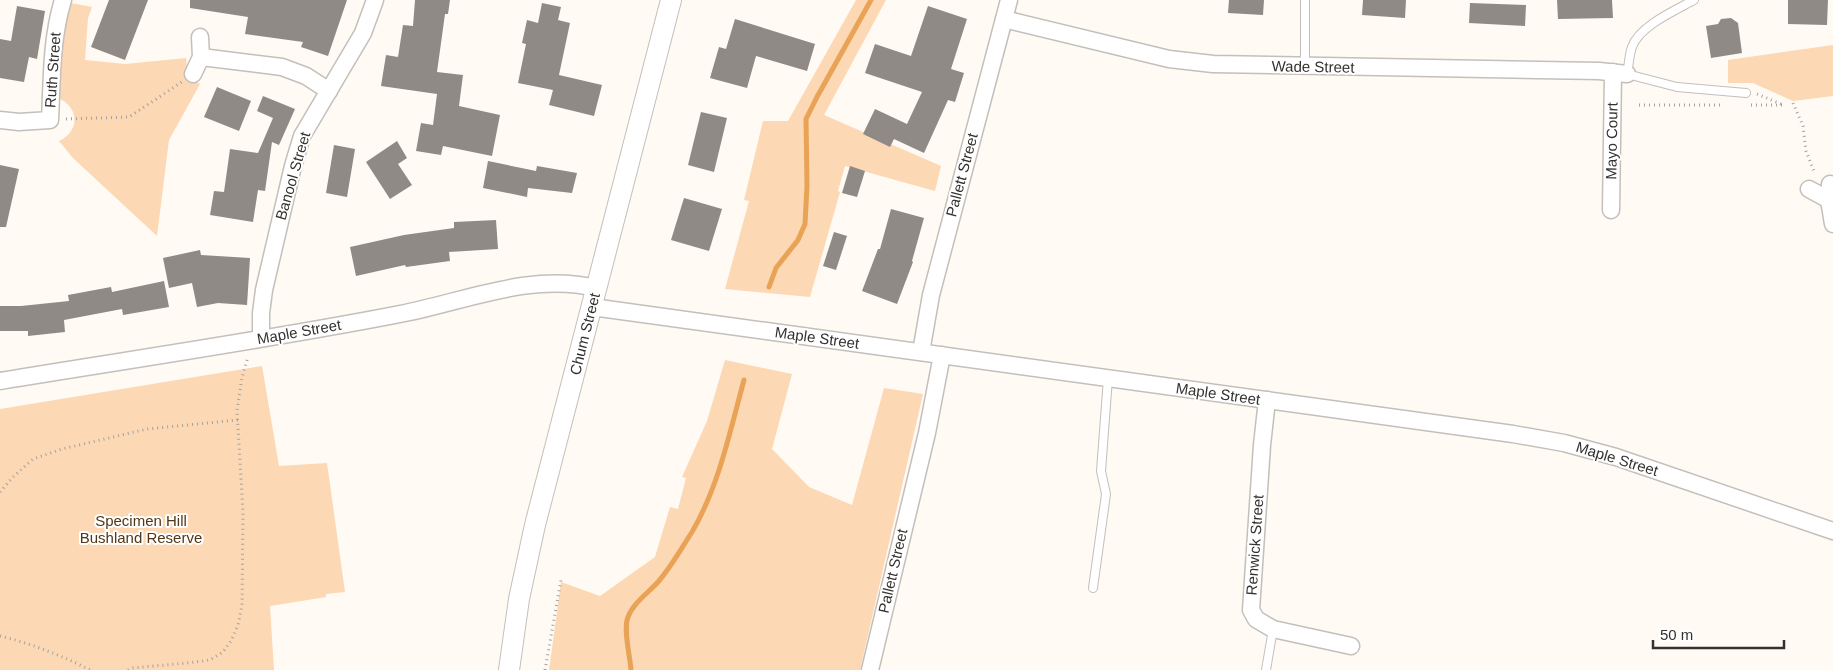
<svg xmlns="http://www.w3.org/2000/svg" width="1833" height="670" viewBox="0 0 1833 670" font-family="Helvetica,sans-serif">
<rect width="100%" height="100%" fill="#fffaf4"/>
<g fill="#fcd8b4">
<polygon points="856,0 886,0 824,115 941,166 935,191 845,166 838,191 840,192 810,297 725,289 749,201 744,200 763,121 788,121"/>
<path d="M71,3L92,7L88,18L85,60L125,64L186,58L188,77L200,84L169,140L157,236L73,158L59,141C79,132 80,109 60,99L62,32Z"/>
<polygon points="1833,45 1833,96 1793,101 1753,83 1728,83 1728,60"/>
<polygon points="725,360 792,374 772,449 809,487 852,505 884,388 923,394 860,670 549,670 561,582 600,596 655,557 670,507 678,509 686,478 682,477 707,421"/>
<polygon points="262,366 279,466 327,463 345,592 326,594 326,597 270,606 274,670 0,670 0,409"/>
</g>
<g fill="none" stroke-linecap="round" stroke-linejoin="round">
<g stroke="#e9a356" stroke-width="5">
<polyline points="769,287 776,268 798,240 805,224 807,186 806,119 817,97 871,0"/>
<path d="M631,670C630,656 623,629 628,617C633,603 648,593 658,582C671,567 681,549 692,532C719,486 730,431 744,380"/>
</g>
</g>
<g fill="#8f8a85">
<polygon points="109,0 148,0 125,60 91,47"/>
<polygon points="190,0 347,0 328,56 301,47 303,42 245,34 248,17 190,8"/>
<polygon points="415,0 450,0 448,14 445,14 437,72 463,75 459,106 500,115 492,156 443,146 441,155 416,151 421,123 433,125 437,94 381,86 386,55 398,57 403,25 413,26"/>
<polygon points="1229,0 1264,0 1263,15 1228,13"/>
<polygon points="1363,0 1406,0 1405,18 1362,15"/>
<polygon points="1557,0 1612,0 1613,18 1558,19"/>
<polygon points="1788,0 1828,0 1827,25 1788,24"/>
<polygon points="542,3 561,7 558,20 570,23 559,75 602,85 594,116 549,105 553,90 518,83 526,44 522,43 527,20 538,23"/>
<polygon points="1470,3 1526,5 1525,26 1469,23"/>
<polygon points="17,6 45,11 37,59 29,57 24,82 0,78 0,39 11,41"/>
<polygon points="928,6 967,19 951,69 964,73 955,102 948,100 924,153 894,139 890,147 863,134 875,109 907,124 922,92 865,73 875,44 911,56"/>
<polygon points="1731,18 1738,23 1742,53 1711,58 1706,26 1718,24 1721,19"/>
<polygon points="735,19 815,44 807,71 756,56 747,88 710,78 719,47 726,49"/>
<polygon points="217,87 251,101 239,131 204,117"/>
<polygon points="263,96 295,109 279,145 272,142 265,191 258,190 253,222 210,215 214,191 224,192 230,149 258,153 273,118 257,111"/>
<polygon points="701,112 727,118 714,172 688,165"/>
<polygon points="397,141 407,158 398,164 412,185 390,199 366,162"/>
<polygon points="334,145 355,149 347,197 326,193"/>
<polygon points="488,161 536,171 537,166 577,173 572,193 528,188 527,197 483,188"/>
<polygon points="0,165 19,169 6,227 0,227"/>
<polygon points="850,166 865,171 857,197 842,193"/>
<polygon points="684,198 722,209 709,251 671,240"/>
<polygon points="891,209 924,218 912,261 913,262 897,304 862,291 878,249 880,249"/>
<polygon points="496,220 498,249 449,252 450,261 406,267 405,265 356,276 350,247 404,235 454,228 454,222"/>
<polygon points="834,232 847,236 836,270 823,266"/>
<polygon points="200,250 201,255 250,258 247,305 218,303 197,307 192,283 169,288 163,258"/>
<polygon points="164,281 169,307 123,315 122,309 64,320 65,332 28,336 28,331 0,331 0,306 21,306 69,301 68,295 111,287 112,292"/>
</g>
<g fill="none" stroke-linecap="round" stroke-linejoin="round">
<defs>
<g id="service">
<path d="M1694,0C1676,10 1639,26 1632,47C1629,55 1629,65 1627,74L1677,87L1746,93"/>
<polyline points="1305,67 1305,0"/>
<polyline points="1093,588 1106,494 1101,471 1108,378"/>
<polyline points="1266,670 1273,629"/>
</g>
<g id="minor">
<polyline points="1004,19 1169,59 1213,64 1599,71 1627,74"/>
<polyline points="201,57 282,67 306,76 329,91"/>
<polyline points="193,74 201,57 200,37"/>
<path d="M0,120L19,122L50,120C52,80 51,39 63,0"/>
<polyline points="1830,184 1829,200 1833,224"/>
<polyline points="1809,189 1829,200"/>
<polyline points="1611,210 1613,72"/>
<polyline points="592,307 1513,434 1564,443 1616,457 1833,531"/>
<polyline points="261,338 261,313 264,290 293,166 302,136 363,33 375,0"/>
<polyline points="921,352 931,295 1009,0"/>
<path d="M0,381C133,359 267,340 400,314C464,302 530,272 596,288"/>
<polyline points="1267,400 1262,445 1251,610 1256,619 1273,629 1351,646"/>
<polyline points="870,670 927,433 942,355"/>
</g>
<polyline id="tertiary" points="509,670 519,599 535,525 671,0"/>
</defs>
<use href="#service" stroke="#c4bfba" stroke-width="10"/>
<use href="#minor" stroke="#c4bfba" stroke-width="19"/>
<use href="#tertiary" stroke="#c4bfba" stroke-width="22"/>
<g stroke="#a5a29e" stroke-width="3" stroke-dasharray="1 4" stroke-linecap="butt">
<polyline points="1757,94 1781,104"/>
<polyline points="1793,103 1803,126 1806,151 1815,174"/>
<polyline points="1639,105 1722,105"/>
<polyline points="1751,105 1783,105"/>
<polyline points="66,119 129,117 182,82"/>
<polyline points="0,492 12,478 33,459 62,449 147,429 238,420"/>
<path d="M0,636C32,644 61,655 90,670"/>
<polyline points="128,670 132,668 187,663 210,660 223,652 231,641 238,625 242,606 243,512 237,411 242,377 248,357"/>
<polyline points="545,670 561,580"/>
</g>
<use href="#service" stroke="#fff" stroke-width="8"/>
<use href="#minor" stroke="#fff" stroke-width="16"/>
<use href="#tertiary" stroke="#fff" stroke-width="20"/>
</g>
<g text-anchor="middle" stroke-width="4" stroke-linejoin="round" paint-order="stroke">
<g font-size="15" fill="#343230" stroke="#fff">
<text transform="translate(1313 67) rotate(1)" y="5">Wade Street</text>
<text transform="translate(53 70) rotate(-86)" y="5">Ruth Street</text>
<text transform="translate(1612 141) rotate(-89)" y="5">Mayo Court</text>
<text transform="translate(962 175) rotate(-75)" y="5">Pallett Street</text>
<text transform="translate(293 176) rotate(-74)" y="5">Banool Street</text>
<text transform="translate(299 332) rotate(-10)" y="5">Maple Street</text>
<text transform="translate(585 334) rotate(-76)" y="5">Chum Street</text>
<text transform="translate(817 338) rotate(8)" y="5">Maple Street</text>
<text transform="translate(1218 394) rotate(8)" y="5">Maple Street</text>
<text transform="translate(1617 459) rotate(17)" y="5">Maple Street</text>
<text transform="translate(1255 545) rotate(-86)" y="5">Renwick Street</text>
<text transform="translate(893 571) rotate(-77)" y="5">Pallett Street</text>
</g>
<g font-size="15" fill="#523615" stroke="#fff">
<text x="141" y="526">Specimen Hill<tspan x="141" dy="17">Bushland Reserve</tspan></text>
</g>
</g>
<path d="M1653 640v8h131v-8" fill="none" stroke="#343230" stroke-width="2.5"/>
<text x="1660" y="640" font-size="15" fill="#343230" stroke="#ffffff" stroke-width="4" paint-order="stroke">50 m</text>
</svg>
